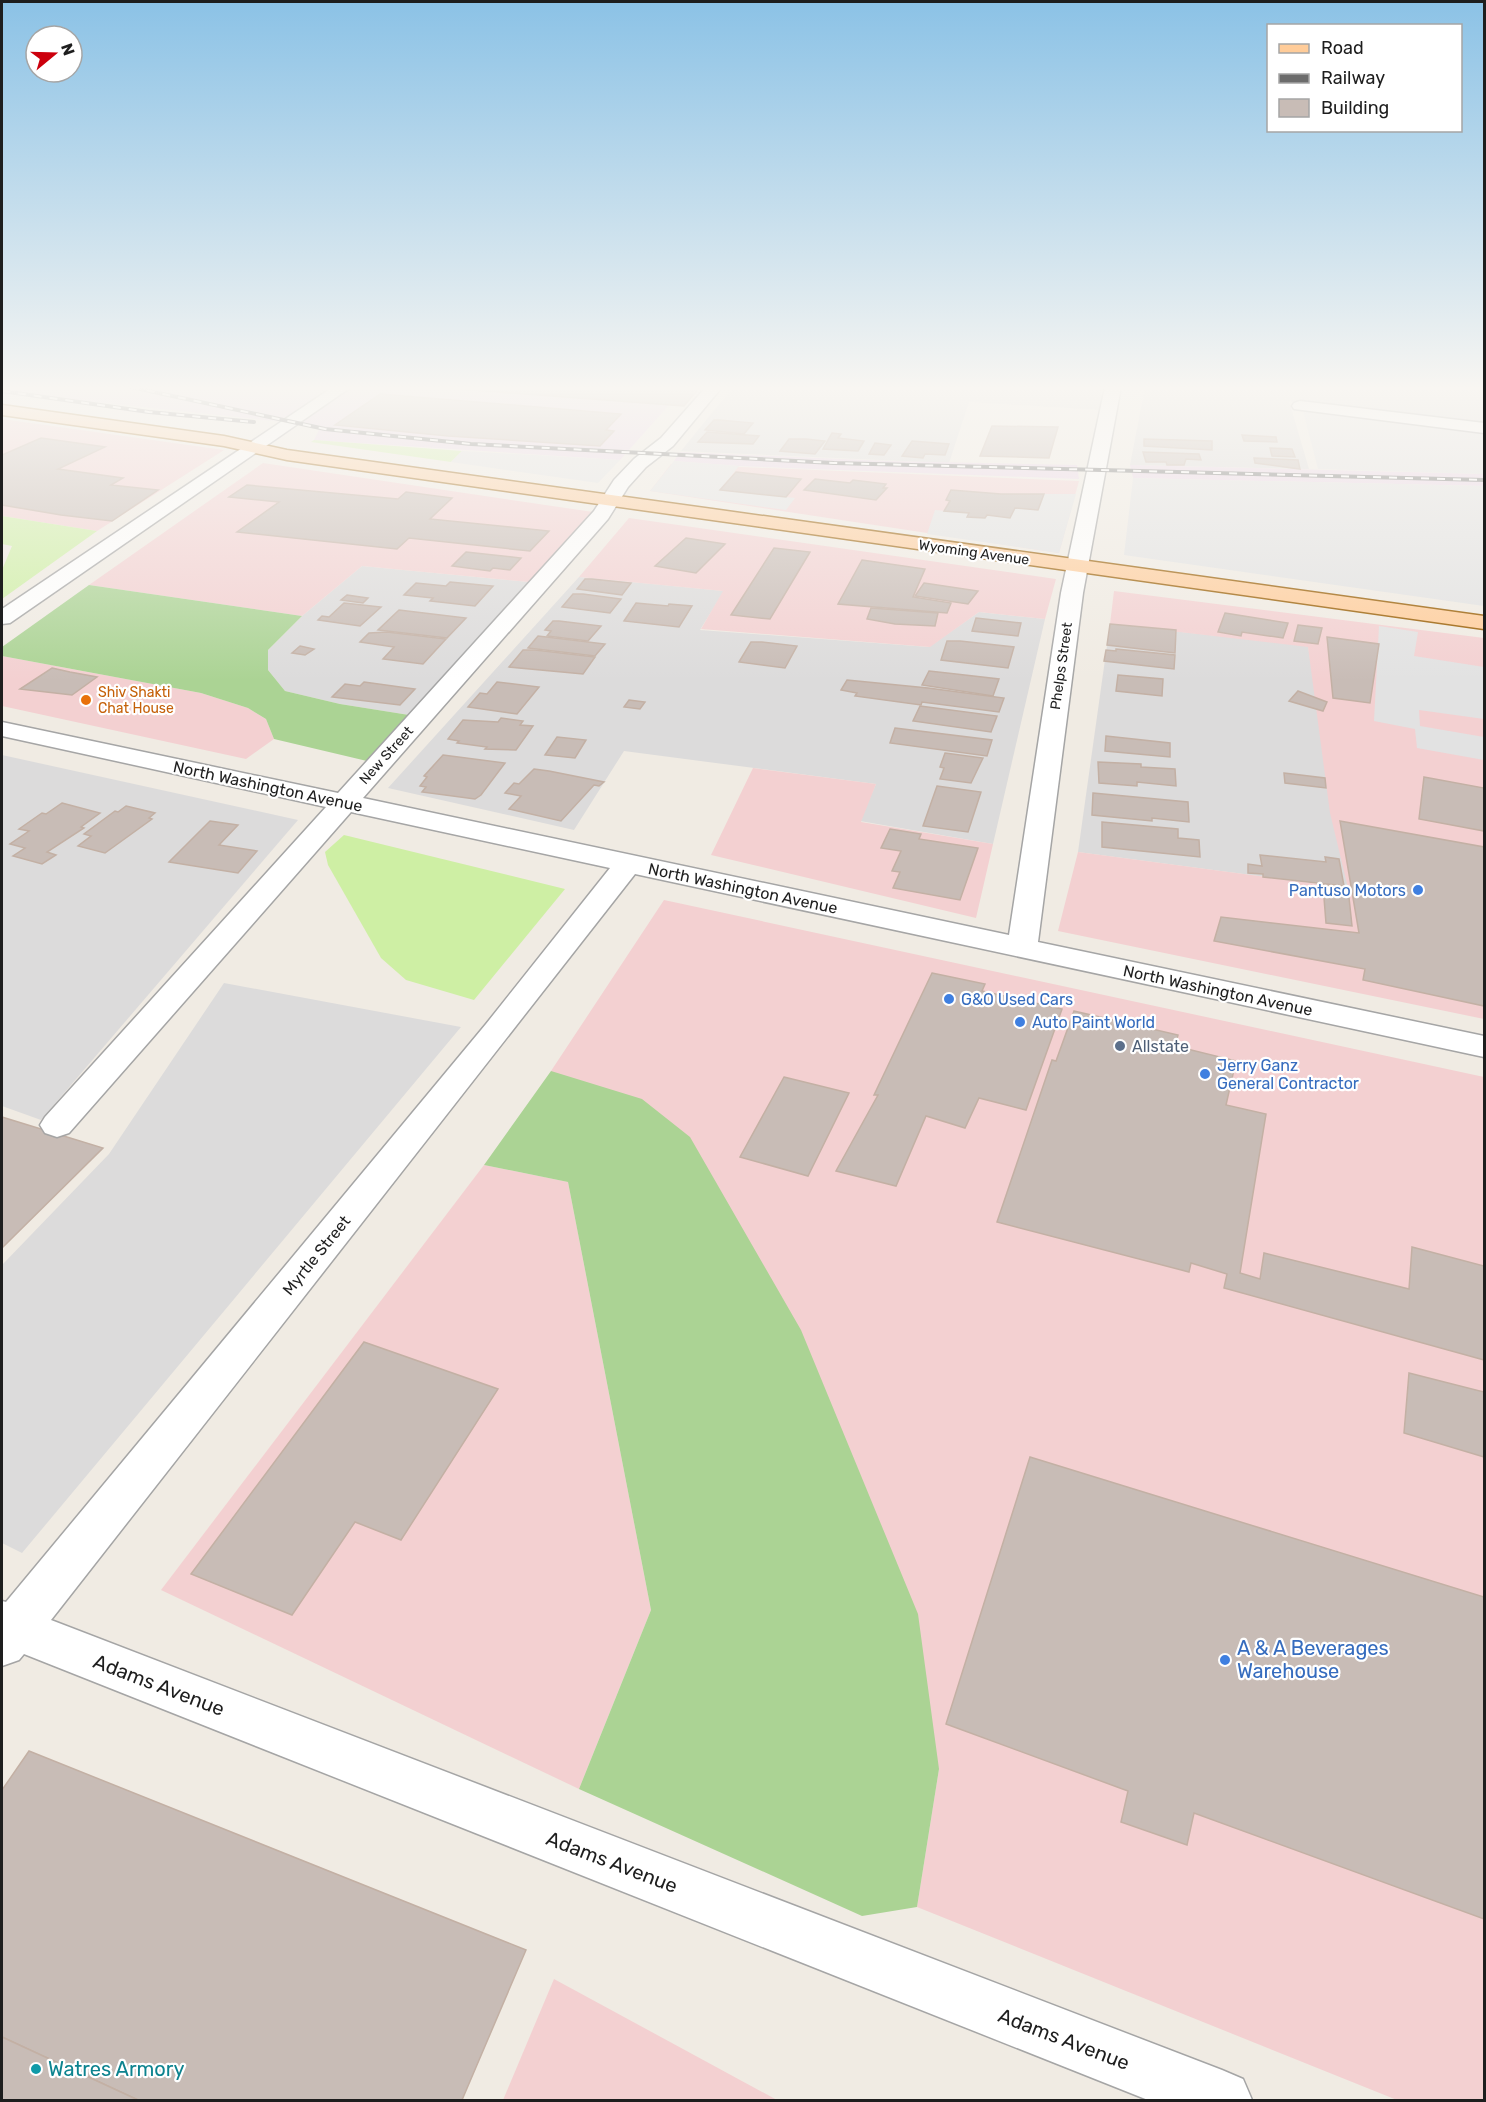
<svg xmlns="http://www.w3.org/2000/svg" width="1486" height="2102" viewBox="0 0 1486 2102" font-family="Rubik,sans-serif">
<rect width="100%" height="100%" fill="#f0ebe3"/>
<g fill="#dcdbdb">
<polygon points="733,387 1102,387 1101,410 969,402 949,463 681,451"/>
<polygon points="1145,387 1484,387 1484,424 1289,401 1309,469 1130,465"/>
<polygon points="362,566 529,582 409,715 340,704 285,691 268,670 268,650 302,616"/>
<polygon points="579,577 724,591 700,630 929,647 979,612 1045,619 993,844 860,821 876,784 624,751 574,830 388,788"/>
<polygon points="1110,624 1308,646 1348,888 1078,852"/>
<polygon points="2,755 298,820 41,1120 2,1106"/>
<polygon points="224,983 461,1027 22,1553 2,1543 2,1265 109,1154"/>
</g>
<g fill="#f3d0d1">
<polygon points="2,419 224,450 97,531 2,516"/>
<polygon points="263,463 593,512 529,582 362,566 302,616 89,585"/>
<polygon points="671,464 1079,481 1059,553 650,491"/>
<polygon points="629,518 1056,579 1045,619 979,612 930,647 701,629 723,591 579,577"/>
<polygon points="1114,591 1484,638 1484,1019 1058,931 1078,852 1348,888 1330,813 1308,647 1110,624"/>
<polygon points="2,656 201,693 248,708 266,719 274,739 246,759 2,706"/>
<polygon points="753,768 876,784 861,822 993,844 976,918 711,855"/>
<polygon points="664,900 1484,1077 1484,2100 1397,2100 917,1907 939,1769 551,1071"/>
<polygon points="484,1165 568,1182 651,1610 579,1789 161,1590"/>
<polygon points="554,1979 777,2100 503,2100"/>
</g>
<g fill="#ead4e7">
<polygon points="2,387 685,387 620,460 314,440 321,426 2,392"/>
<polygon points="680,452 888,461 1077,465 1079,479 739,466 674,461"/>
<polygon points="1130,465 1484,474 1484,486 1133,478"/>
</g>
<g fill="#ceefa4">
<polygon points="314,440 462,451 451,462 311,442"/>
<polygon points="2,516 97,531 2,599 2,570 12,546 2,544"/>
<polygon points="344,835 565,889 474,1000 406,980 381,958 328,865 325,852"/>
</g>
<g fill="#abd394">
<polygon points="89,585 302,616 268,650 268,670 285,691 340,704 409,715 367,761 274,739 266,719 248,708 201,693 2,656 2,647"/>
<polygon points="551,1071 642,1099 690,1137 801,1330 918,1614 939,1769 917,1907 862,1916 579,1789 651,1610 568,1182 484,1165"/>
</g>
<g fill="#e2e2e2">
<polygon points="1303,411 1484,433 1484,474 1318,469"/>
<polygon points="462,451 620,460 598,483 451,462"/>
<polygon points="674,461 739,466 720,490 795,498 786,510 650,491"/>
<polygon points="1133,478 1484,486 1484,606 1124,555"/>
<polygon points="1044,494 1076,494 1059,553 927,534 935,510 969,513 967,517 985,518 987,515 1010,518 1015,508 1038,510"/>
<polygon points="1379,626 1418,632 1414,656 1484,667 1484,719 1419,710 1420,726 1484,737 1484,760 1417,748 1415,729 1374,721"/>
</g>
<g fill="#c8bcb6" stroke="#c3b0a4" stroke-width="1.5">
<polygon points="432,387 700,387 684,406"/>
<polygon points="380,394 621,414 606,430 614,431 600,446 448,436 335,425"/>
<polygon points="714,420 719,420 753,423 744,434 705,430"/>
<polygon points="992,426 1058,427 1049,458 980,456"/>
<polygon points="707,432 759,436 753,444 698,442"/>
<polygon points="832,433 841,434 838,438 864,441 858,451 823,449"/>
<polygon points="1242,435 1276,437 1277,442 1244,441"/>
<polygon points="41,438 105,447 58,469 123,478 111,485 158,490 112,521 61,515 2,505 2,455"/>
<polygon points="789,439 806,439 825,441 815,454 780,451"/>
<polygon points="1144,439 1212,441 1212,450 1144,446"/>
<polygon points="912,441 949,444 945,455 925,454 923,458 902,456"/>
<polygon points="875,443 891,445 884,455 869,454"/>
<polygon points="1270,448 1292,449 1295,457 1272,456"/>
<polygon points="1143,452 1199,454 1201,460 1186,459 1184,465 1167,465 1166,462 1146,462"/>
<polygon points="1254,458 1298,460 1300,469 1255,463"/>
<polygon points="736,472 801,479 786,497 720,490"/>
<polygon points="815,479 850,483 853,480 886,484 883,488 887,488 876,500 804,490"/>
<polygon points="247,485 398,499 406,492 452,498 430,519 549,531 530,551 409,538 397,549 237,532 279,502 229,497"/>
<polygon points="951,490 1001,494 1044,494 1038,510 1015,508 1010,518 987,515 985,518 967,517 969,513 944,511 950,501 946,500"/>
<polygon points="686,538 725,544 696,573 655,566"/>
<polygon points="774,548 810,552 770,619 731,615"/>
<polygon points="466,552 521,558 510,570 493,568 490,571 452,566"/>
<polygon points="862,560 925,569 913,597 951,603 947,613 838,604"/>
<polygon points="585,579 592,579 631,583 622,595 577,589"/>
<polygon points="450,582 493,586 475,606 430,601 433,598 404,595 416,583 446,586"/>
<polygon points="924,583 978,591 968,604 915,596"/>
<polygon points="573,594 583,594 621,599 610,613 562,607"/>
<polygon points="347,595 368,598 363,603 341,600"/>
<polygon points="344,603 381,607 360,626 318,620 322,616 329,617"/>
<polygon points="636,603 668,606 669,604 692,606 679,627 624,621"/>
<polygon points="871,608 938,613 935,626 895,624 867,619"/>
<polygon points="399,610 466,618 447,638 378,630"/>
<polygon points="1225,613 1288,623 1283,638 1242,632 1241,636 1218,632"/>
<polygon points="976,618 1021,623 1018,636 972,631"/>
<polygon points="553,621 559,621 601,626 588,641 547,636 551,631 545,630"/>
<polygon points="1110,624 1176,630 1175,653 1107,645"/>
<polygon points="1298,625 1322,628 1318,644 1294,641"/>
<polygon points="387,632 446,639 423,664 383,659 394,647 360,642 369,633"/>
<polygon points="538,636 605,644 595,656 528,648"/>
<polygon points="1327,637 1379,644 1370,703 1333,698"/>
<polygon points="947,641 960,641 1014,647 1008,668 941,660"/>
<polygon points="751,642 762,642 797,646 785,668 739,662"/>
<polygon points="300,646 314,649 305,655 292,653"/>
<polygon points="1116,649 1175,655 1174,669 1104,661 1106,650 1116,651"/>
<polygon points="523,650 535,650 595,657 583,674 509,667"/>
<polygon points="52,668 70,672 97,677 72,695 20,689"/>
<polygon points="929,671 956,674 999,679 993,696 922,685"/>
<polygon points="1118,675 1163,679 1162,696 1116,691"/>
<polygon points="847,680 928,688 1004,698 999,712 922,702 921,705 855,696 857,693 841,690"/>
<polygon points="364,682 415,689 400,705 332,697 345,684 360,686"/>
<polygon points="497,682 539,687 517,714 468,707 480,693 487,694"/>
<polygon points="1298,691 1327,702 1323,711 1289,701"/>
<polygon points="629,700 645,702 640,709 624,707"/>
<polygon points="920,706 997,716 991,732 913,721"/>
<polygon points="501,718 523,721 520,725 533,726 516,750 485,749 487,747 457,743 459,741 448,739 463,720 498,722"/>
<polygon points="895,728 992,740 987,756 890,743"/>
<polygon points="1106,736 1170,743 1170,757 1105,751"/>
<polygon points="557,737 586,740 575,758 545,755"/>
<polygon points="945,753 983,758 971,783 940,779 944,768 940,767"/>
<polygon points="443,755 505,763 481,795 475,799 422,792 426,787 420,786 427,777 424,776"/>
<polygon points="1098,762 1141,764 1141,767 1175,769 1176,786 1137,782 1137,786 1099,783"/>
<polygon points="534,769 549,771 604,782 599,786 594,785 561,821 509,809 521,796 505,793 514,783 519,784"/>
<polygon points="1284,773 1325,778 1326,788 1285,783"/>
<polygon points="1424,777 1484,788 1484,831 1419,819"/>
<polygon points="937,786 981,792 968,832 923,826"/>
<polygon points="1093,793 1188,802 1189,822 1152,818 1152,821 1092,815"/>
<polygon points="62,803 100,813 81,827 84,828 47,852 56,855 42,864 13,856 25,848 10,844 29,831 19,829 42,813 46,814"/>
<polygon points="126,806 155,813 149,818 152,819 105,853 78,846 91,836 84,834 115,811 118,812"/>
<polygon points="210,821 238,825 219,845 257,851 238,873 169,862"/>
<polygon points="1340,821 1484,847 1484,1006 1363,980 1365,969 1214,941 1221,917 1359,933"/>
<polygon points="1102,822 1178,829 1178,838 1199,840 1200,857 1102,847"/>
<polygon points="890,829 921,834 919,839 978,848 960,900 893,888 900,872 892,871 901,851 881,848"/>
<polygon points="1260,855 1326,862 1325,857 1339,859 1344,886 1263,877 1263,874 1248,873 1248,864 1262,866"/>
<polygon points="1323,885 1348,888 1352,926 1326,923"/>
<polygon points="932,973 985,984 982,991 1062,1009 1026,1110 979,1098 965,1128 926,1116 896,1186 836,1171 878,1095 874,1095"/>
<polygon points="1074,1011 1178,1035 1175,1046 1236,1061 1226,1105 1266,1114 1240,1273 1260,1279 1264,1253 1409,1289 1412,1247 1484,1266 1484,1360 1224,1288 1227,1274 1191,1263 1189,1272 997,1222 1052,1060 1056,1061"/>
<polygon points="784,1077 849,1093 808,1176 740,1157"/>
<polygon points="2,1117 103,1148 2,1248"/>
<polygon points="364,1342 498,1389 401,1540 355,1522 292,1615 191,1574"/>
<polygon points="1409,1373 1484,1392 1484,1457 1404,1433"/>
<polygon points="1030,1457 1484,1597 1484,1919 1194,1813 1187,1845 1121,1822 1128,1791 946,1724"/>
<polygon points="29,1751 526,1950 462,2100 138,2100 2,2037 2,1790"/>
<polygon points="2,2037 138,2100 2,2100"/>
</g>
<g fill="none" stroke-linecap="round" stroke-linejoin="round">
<defs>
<g id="minor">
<polygon points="333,387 351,387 10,623 2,624 2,609"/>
<polygon points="706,387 722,387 673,446 646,467 628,487 608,519 363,798 1009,935 1061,593 1105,387 1121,387 1083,593 1038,942 1484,1036 1484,1057 635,874 51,1620 1222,2070 1243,2079 1252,2100 1148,2100 24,1654 19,1660 2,1666 2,1601 6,1602 486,1024 610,868 351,812 69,1133 57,1137 45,1133 40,1125 45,1117 326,807 2,736 2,722 338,793 594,511 614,480 634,459 661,438"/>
<polygon points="1300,401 1484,423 1484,433 1294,409 1292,406 1294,403"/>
</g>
<polygon id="major" points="2,405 224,436 287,450 1484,616 1484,629 287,460 224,446 2,415"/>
</defs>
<use href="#minor" stroke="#a5a5a5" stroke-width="3"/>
<use href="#major" stroke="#985c00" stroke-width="3"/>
<use href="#minor" fill="#fff" fill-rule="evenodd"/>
<use href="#major" fill="#fc9" fill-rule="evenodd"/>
<defs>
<g id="rail">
<polyline points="131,387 325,429 471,444 834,463 1484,480"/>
<polyline points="2,391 149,412 254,422"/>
</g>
</defs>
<use href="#rail" stroke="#6c6c6c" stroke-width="4"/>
<use href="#rail" stroke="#fff" stroke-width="2" stroke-dasharray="8" stroke-linecap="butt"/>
</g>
<linearGradient id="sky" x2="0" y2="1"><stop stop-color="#8bc2e6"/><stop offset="0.57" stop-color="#f8f6f2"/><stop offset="1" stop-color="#f8f6f2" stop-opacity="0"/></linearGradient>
<rect width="1486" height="681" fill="url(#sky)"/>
<circle fill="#e8710a" stroke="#fff" stroke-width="2" cx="86" cy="700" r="6"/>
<g fill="#3f7fe0" stroke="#fff" stroke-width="2">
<circle cx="1418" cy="890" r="6"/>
<circle cx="949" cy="999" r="6"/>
<circle cx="1020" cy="1022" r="6"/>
<circle cx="1205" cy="1074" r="6"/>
<circle cx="1225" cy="1660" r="6"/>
</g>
<circle fill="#5c6f8a" stroke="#fff" stroke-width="2" cx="1120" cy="1046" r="6"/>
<circle fill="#0f9aa8" stroke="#fff" stroke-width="2" cx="36" cy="2069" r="6"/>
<g text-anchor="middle" stroke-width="4.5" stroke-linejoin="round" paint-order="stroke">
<g font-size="14" fill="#1e1e1e" stroke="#fff">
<text transform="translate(974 552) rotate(8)" y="5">Wyoming Avenue</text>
<text transform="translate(1061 666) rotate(-82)" y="5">Phelps Street</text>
<text transform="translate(386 755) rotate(-48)" y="5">New Street</text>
</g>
<g font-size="14" fill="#c56008" stroke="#fff" text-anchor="start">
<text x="98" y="697">Shiv Shakti<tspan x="98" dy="16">Chat House</tspan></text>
</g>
<g font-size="16" fill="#1e1e1e" stroke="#fff">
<text transform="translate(268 786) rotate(12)" y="6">North Washington Avenue</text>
<text transform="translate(743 888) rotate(12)" y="6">North Washington Avenue</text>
<text transform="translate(1218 990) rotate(12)" y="6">North Washington Avenue</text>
<text transform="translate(316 1255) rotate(-51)" y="6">Myrtle Street</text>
</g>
<g font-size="16" fill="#366cbe" stroke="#fff" text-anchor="start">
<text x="1406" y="896" text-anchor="end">Pantuso Motors</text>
<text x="961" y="1005">G&amp;O Used Cars</text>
<text x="1032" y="1028">Auto Paint World</text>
<text x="1217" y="1071">Jerry Ganz<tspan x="1217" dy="18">General Contractor</tspan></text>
</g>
<g font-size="16" fill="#4e5e75" stroke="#fff" text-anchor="start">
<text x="1132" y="1052">Allstate</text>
</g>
<g font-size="20" fill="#366cbe" stroke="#fff" text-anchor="start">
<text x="1237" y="1655">A &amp; A Beverages<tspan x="1237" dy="23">Warehouse</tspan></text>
</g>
<g font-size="20" fill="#1e1e1e" stroke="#fff">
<text transform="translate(159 1685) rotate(21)" y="7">Adams Avenue</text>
<text transform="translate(612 1862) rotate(21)" y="7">Adams Avenue</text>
<text transform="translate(1064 2039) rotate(21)" y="7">Adams Avenue</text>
</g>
<g font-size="20" fill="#0d838f" stroke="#fff" text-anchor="start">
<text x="48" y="2076">Watres Armory</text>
</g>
</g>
<rect width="1486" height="2102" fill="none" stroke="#1e1e1e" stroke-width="6"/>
<rect x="1267" y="24" width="195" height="108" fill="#ffffff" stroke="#a5a5a5" stroke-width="1.5"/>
<rect x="1279" y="44" width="30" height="9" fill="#ffcc99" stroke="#a5a5a5" stroke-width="1.5"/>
<text x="1321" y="54" font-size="18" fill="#1e1e1e">Road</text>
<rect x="1279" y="74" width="30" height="9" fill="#6c6c6c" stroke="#a5a5a5" stroke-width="1.5"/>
<text x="1321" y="84" font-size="18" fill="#1e1e1e">Railway</text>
<rect x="1279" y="99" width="30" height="18" fill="#c8bcb6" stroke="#a5a5a5" stroke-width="1.5"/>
<text x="1321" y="114" font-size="18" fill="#1e1e1e">Building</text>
<g transform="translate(54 54) rotate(71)"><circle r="28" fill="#ffffff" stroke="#a5a5a5" stroke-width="1.5"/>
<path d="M0-4.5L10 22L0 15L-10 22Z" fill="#cc000d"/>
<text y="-9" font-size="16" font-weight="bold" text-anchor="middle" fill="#1e1e1e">N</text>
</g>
</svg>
